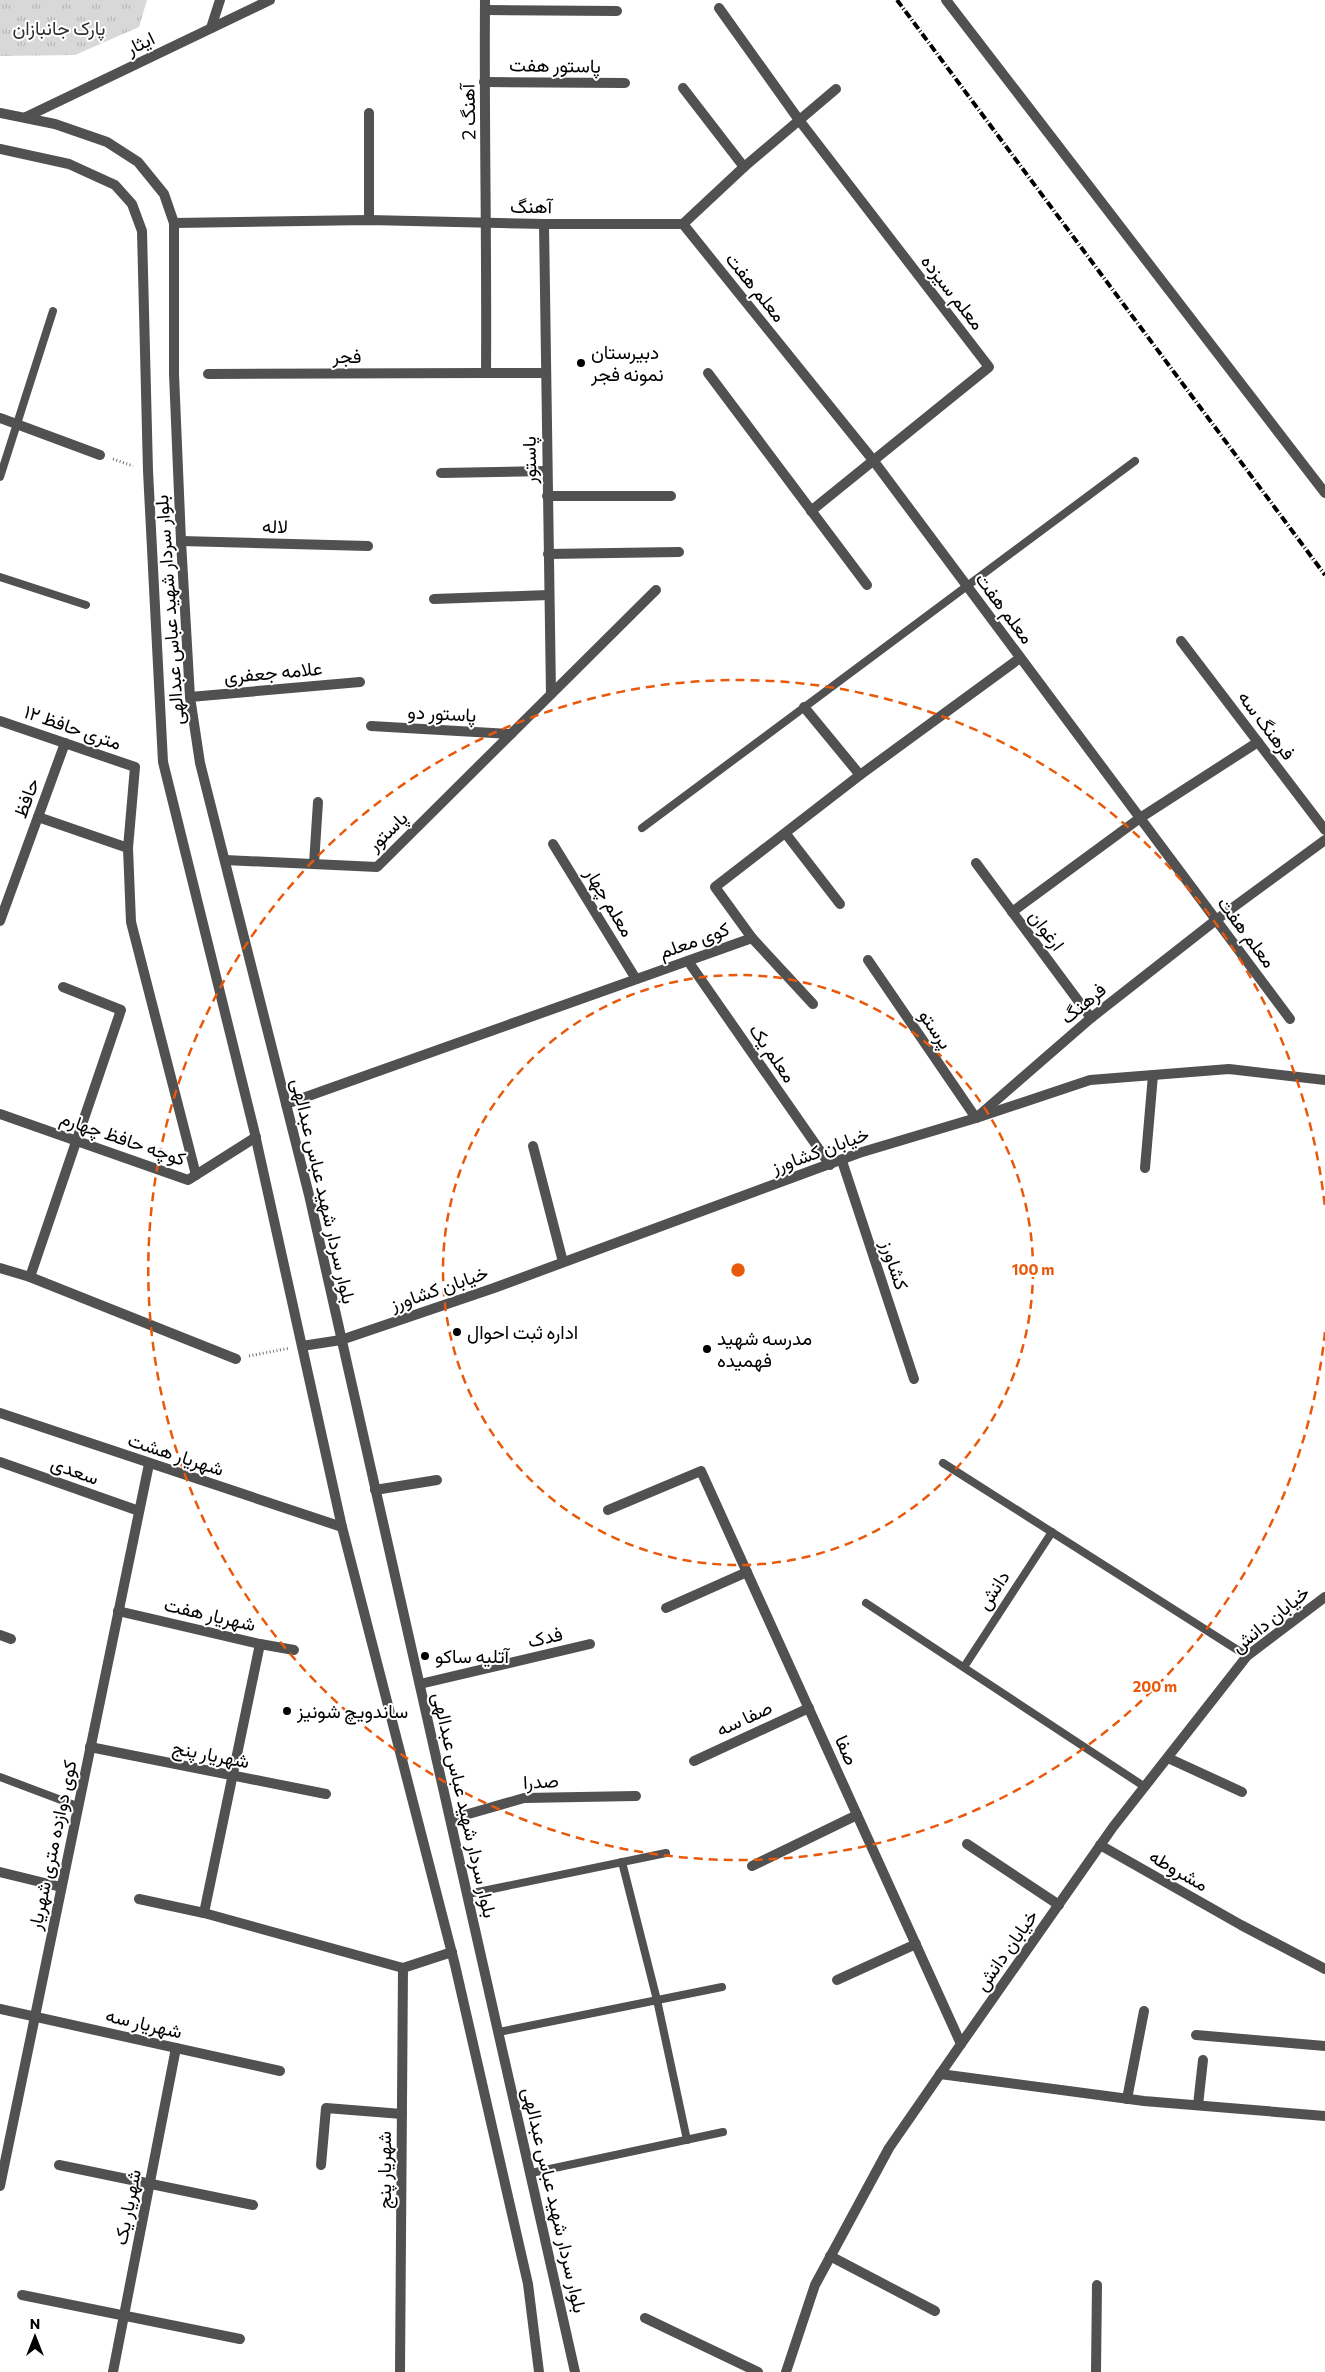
<svg xmlns="http://www.w3.org/2000/svg" width="1325" height="2372" viewBox="0 0 1325 2372" font-family="Commissioner,Vazirmatn,sans-serif">
<defs>
<pattern id="grass-tufts" width="24" height="20" patternUnits="userSpaceOnUse" patternTransform="scale(1.25)"><rect width="24" height="20" fill="#d8d8d8"/><path d="M3 7l-1-3M5 7V3M7 7l1-3M15 17l-1-3M17 17v-4M19 17l1-3" fill="none" stroke="#b8b8b8"/></pattern>
</defs>
<rect width="100%" height="100%" fill="#fff"/>
<polygon fill="url(#grass-tufts)" points="0,0 147,0 139,27 75,55 0,56"/>
<g fill="none" stroke-linecap="round" stroke-linejoin="round">
<g stroke="#737373" stroke-width="3" stroke-dasharray="1 2.5" stroke-linecap="butt">
<polyline points="113,459 133,466"/>
<polyline points="249,1356 290,1348"/>
</g>
<g stroke="#515151" stroke-width="8">
<polyline points="0,477 53,311"/>
<polyline points="0,577 86,605"/>
<polyline points="642,828 1135,461"/>
<polyline points="943,1463 1247,1656"/>
<polyline points="866,1603 1145,1787"/>
<polyline points="964,1667 1052,1532"/>
<polyline points="0,1777 77,1806"/>
<polyline points="622,1862 657,2000 687,2140"/>
<polyline points="468,1894 666,1853"/>
<polyline points="499,2032 722,1987"/>
<polyline points="531,2173 723,2132"/>
</g>
<g stroke="#515151" stroke-width="10">
<path d="M485,0C484,124 487,249 486,373H545"/>
<polyline points="946,0 1325,493"/>
<polyline points="719,8 799,120 989,367 811,511"/>
<polyline points="485,10 617,11"/>
<polyline points="211,28 220,0"/>
<polyline points="484,82 625,83"/>
<polyline points="683,88 744,167"/>
<polyline points="369,113 369,220"/>
<polyline points="26,117 270,0"/>
<polyline points="174,223 369,220 544,224 683,224 744,167 836,89"/>
<polyline points="544,224 551,694"/>
<polyline points="683,224 873,460 1290,1019"/>
<polyline points="708,373 867,585"/>
<polyline points="208,374 486,373"/>
<polyline points="0,418 100,455"/>
<polyline points="441,473 547,471"/>
<polyline points="547,496 671,496"/>
<polyline points="181,541 368,546"/>
<polyline points="548,554 679,552"/>
<polyline points="434,599 549,595"/>
<polyline points="1181,641 1325,830"/>
<polyline points="190,697 360,682"/>
<polyline points="804,707 860,775"/>
<polyline points="0,721 135,767 128,848 131,922 196,1175"/>
<polyline points="371,726 511,734"/>
<polyline points="38,817 128,848"/>
<polyline points="786,834 840,904"/>
<polyline points="553,844 636,979"/>
<polyline points="225,860 377,867 656,590"/>
<polyline points="976,863 1091,1018"/>
<polyline points="314,864 318,802"/>
<polyline points="1012,912 1140,818 1258,742"/>
<polyline points="0,921 65,743"/>
<polyline points="752,938 813,1004"/>
<polyline points="868,960 976,1118 1091,1018 1216,920 1325,840"/>
<polyline points="688,961 830,1165"/>
<polyline points="286,1104 752,938 715,887 860,775 1020,658"/>
<polyline points="0,1114 188,1180 256,1137"/>
<polyline points="533,1146 563,1262"/>
<polyline points="842,1161 914,1379"/>
<polyline points="1145,1168 1153,1075"/>
<polyline points="0,1268 30,1277 236,1359"/>
<polyline points="30,1277 121,1010 63,987"/>
<polyline points="341,1340 494,1288 859,1153 976,1118 1090,1080 1229,1069 1325,1080"/>
<polyline points="0,1413 342,1527"/>
<polyline points="0,1462 139,1511"/>
<polyline points="375,1490 437,1480"/>
<polyline points="608,1510 701,1471 961,2044"/>
<polyline points="666,1608 747,1572"/>
<polyline points="118,1611 260,1644 294,1650"/>
<polyline points="0,1635 11,1639"/>
<polyline points="420,1684 590,1644"/>
<polyline points="90,1747 326,1794"/>
<polyline points="1168,1758 1242,1792"/>
<polyline points="694,1761 809,1708"/>
<polyline points="451,1819 524,1798 636,1796"/>
<polyline points="967,1844 1059,1905"/>
<polyline points="1100,1845 1241,1925 1325,1969"/>
<polyline points="752,1866 857,1815"/>
<polyline points="0,1872 61,1887"/>
<polyline points="139,1899 204,1913 403,1968"/>
<polyline points="204,1913 260,1644"/>
<polyline points="837,1980 916,1944"/>
<polyline points="0,2009 280,2071"/>
<polyline points="1196,2035 1325,2046"/>
<polyline points="940,2074 1144,2101 1325,2116"/>
<polyline points="1127,2099 1144,2011"/>
<polyline points="1198,2105 1203,2060"/>
<polyline points="59,2165 253,2205"/>
<polyline points="321,2165 326,2108 402,2114"/>
<polyline points="0,2186 149,1464"/>
<polyline points="830,2256 935,2311"/>
<polyline points="22,2295 240,2339"/>
<polyline points="645,2318 758,2372"/>
<polyline points="113,2372 176,2048"/>
<polyline points="400,2372 403,1968 452,1952"/>
<polyline points="786,2372 815,2285 889,2148 961,2044 1113,1827 1247,1656 1325,1597"/>
<polyline points="1096,2372 1097,2285"/>
</g>
<g stroke="#515151" stroke-width="10">
<polyline points="0,113 55,124 107,142 138,162 164,194 174,223 174,374 181,541 190,697 200,763 309,1195 575,2372"/>
<polyline points="0,149 69,164 115,185 132,204 142,231 148,471 163,762 254,1130 342,1527 455,1965 528,2284 539,2372"/>
<polyline points="302,1346 341,1340"/>
</g>
<polyline stroke="#000" stroke-width="4" stroke-dasharray="8 2.5 1 2.5" stroke-linecap="butt" points="897,0 1325,575"/>
</g>
<g fill="none" stroke="#e8590c" stroke-width="2.5" stroke-dasharray="9 6">
<circle cx="738" cy="1270" r="295"/>
<path d="M1325 1332A590 590 0 1 1 1325 1208"/>
</g>
<g fill="#000" stroke="#fff" stroke-width="2">
<circle cx="581" cy="363" r="5"/>
<circle cx="457" cy="1332" r="5"/>
<circle cx="707" cy="1349" r="5"/>
<circle cx="425" cy="1656" r="5"/>
<circle cx="287" cy="1711" r="5"/>
</g>
<g text-anchor="middle" stroke-width="4" stroke-linejoin="round" paint-order="stroke">
<g font-size="19" fill="#2f2f2f" stroke="#fff">
<text x="59" y="35">پارک جانبازان</text>
</g>
<g font-size="19" fill="#000" stroke="#fff">
<text transform="translate(140 43) rotate(-26)" y="7">ایثار</text>
<text transform="translate(555 65) rotate(1)" y="7">پاستور هفت</text>
<text transform="translate(468 112) rotate(-91)" y="7">آهنگ 2</text>
<text transform="translate(531 206) rotate(1)" y="7">آهنگ</text>
<text transform="translate(756 287) rotate(51)" y="7">معلم هفت</text>
<text transform="translate(953 292) rotate(52)" y="7">معلم سیزده</text>
<text x="347" y="363">فجر</text>
<text transform="translate(529 460) rotate(-91)" y="7">پاستور</text>
<text transform="translate(275 526) rotate(2)" y="7">لاله</text>
<text transform="translate(1005 608) rotate(53)" y="7">معلم هفت</text>
<text transform="translate(169 610) rotate(-94)" y="7">بلوار سردار شهید عباس عبدالهی</text>
<text transform="translate(273 672) rotate(-5)" y="7">علامه جعفری</text>
<text transform="translate(442 713) rotate(3)" y="7">پاستور دو</text>
<text transform="translate(1267 725) rotate(53)" y="7">فرهنگ سه</text>
<text transform="translate(73 727) rotate(19)" y="7">۱۲ متری حافظ</text>
<text transform="translate(26 798) rotate(-70)" y="7">حافظ</text>
<text transform="translate(387 831) rotate(-44)" y="7">پاستور</text>
<text transform="translate(610 902) rotate(59)" y="7">معلم چهار</text>
<text transform="translate(1047 930) rotate(53)" y="7">ارغوان</text>
<text transform="translate(1247 932) rotate(53)" y="7">معلم هفت</text>
<text transform="translate(694 940) rotate(-20)" y="7">کوی معلم</text>
<text transform="translate(1083 1003) rotate(-40)" y="7">فرهنگ</text>
<text transform="translate(936 1029) rotate(56)" y="7">پرستو</text>
<text transform="translate(773 1053) rotate(55)" y="7">معلم یک</text>
<text transform="translate(123 1138) rotate(19)" y="7">کوچه حافظ چهارم</text>
<text transform="translate(820 1150) rotate(-20)" y="7">خیابان کشاورز</text>
<text transform="translate(324 1191) rotate(77)" y="7">بلوار سردار شهید عباس عبدالهی</text>
<text transform="translate(895 1265) rotate(72)" y="7">کشاورز</text>
<text transform="translate(439 1288) rotate(-19)" y="7">خیابان کشاورز</text>
<text transform="translate(176 1454) rotate(18)" y="7">شهریار هشت</text>
<text transform="translate(75 1470) rotate(20)" y="7">سعدی</text>
<text transform="translate(993 1590) rotate(-57)" y="7">دانش</text>
<text transform="translate(210 1614) rotate(13)" y="7">شهریار هفت</text>
<text transform="translate(1270 1619) rotate(-39)" y="7">خیابان دانش</text>
<text transform="translate(545 1637) rotate(-13)" y="7">فدک</text>
<text transform="translate(744 1718) rotate(-25)" y="7">صفا سه</text>
<text transform="translate(847 1750) rotate(66)" y="7">صفا</text>
<text transform="translate(211 1754) rotate(11)" y="7">شهریار پنج</text>
<text transform="translate(541 1781) rotate(-3)" y="7">صدرا</text>
<text transform="translate(465 1805) rotate(77)" y="7">بلوار سردار شهید عباس عبدالهی</text>
<text transform="translate(52 1845) rotate(-78)" y="7">کوی دوازده متری شهریار</text>
<text transform="translate(1179 1870) rotate(30)" y="7">مشروطه</text>
<text transform="translate(1006 1950) rotate(-55)" y="7">خیابان دانش</text>
<text transform="translate(144 2023) rotate(13)" y="7">شهریار سه</text>
<text transform="translate(384 2170) rotate(-90)" y="7">شهریار پنج</text>
<text transform="translate(555 2200) rotate(77)" y="7">بلوار سردار شهید عباس عبدالهی</text>
<text transform="translate(127 2207) rotate(-79)" y="7">شهریار یک</text>
</g>
<g font-size="19" fill="#000" stroke="#fff" text-anchor="start">
<text x="591" y="359">دبیرستان<tspan x="591" dy="22">نمونه فجر</tspan></text>
<text x="467" y="1339">اداره ثبت احوال</text>
<text x="717" y="1345">مدرسه شهید<tspan x="717" dy="22">فهمیده</tspan></text>
<text x="435" y="1663">آتلیه ساکو</text>
<text x="297" y="1718">ساندویچ شونیز</text>
</g>
</g>
<circle cx="738" cy="1270" r="8" fill="#e8590c" stroke="#fff" stroke-width="2.5"/>
<g font-size="15" text-anchor="middle" font-weight="bold" fill="#e8590c" stroke="#fff" stroke-width="4" stroke-linejoin="round" paint-order="stroke">
<text x="1033" y="1275">100 m</text>
<text x="1155" y="1692">200 m</text>
</g>
<g transform="translate(35 2337)" stroke="#ffffff" stroke-width="4" paint-order="stroke">
<path d="M0-4L9 19L0 12L-9 19Z" fill="#000000"/>
<text y="-8" font-size="14" font-weight="bold" text-anchor="middle" fill="#000000">N</text>
</g>
</svg>
